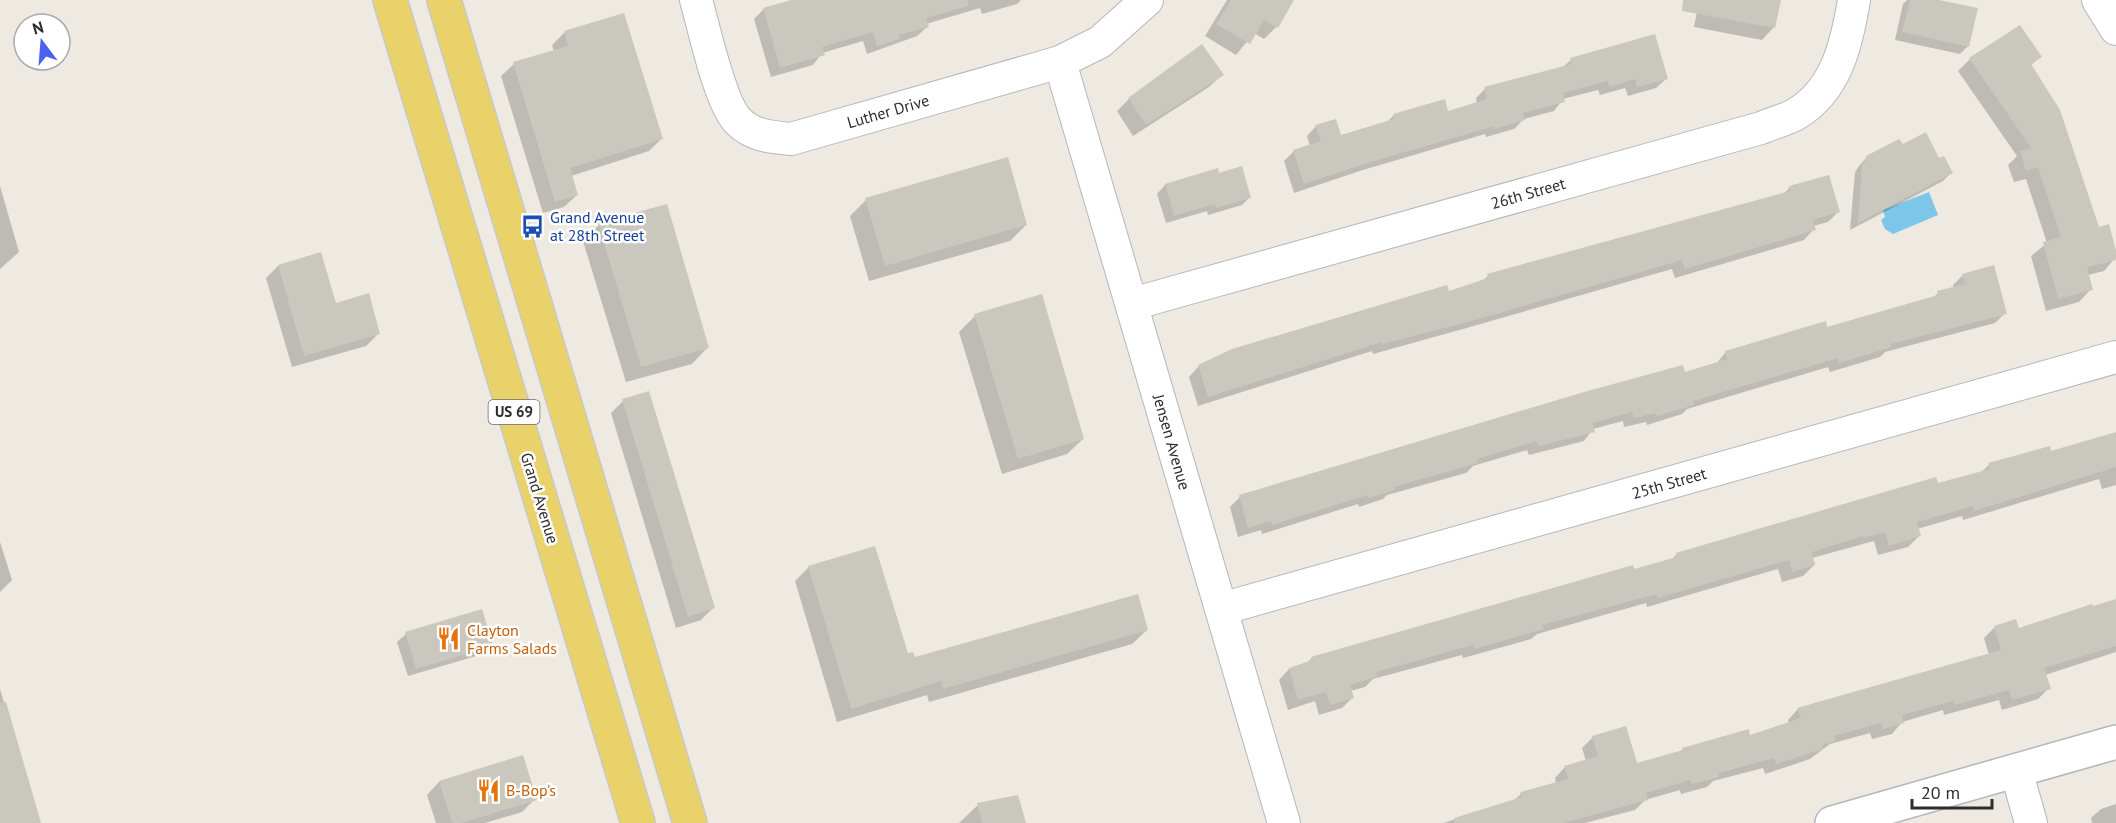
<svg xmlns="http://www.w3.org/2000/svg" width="2116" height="823" viewBox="0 0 2116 823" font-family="'PT Sans',sans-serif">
<rect width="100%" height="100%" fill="#eee9e1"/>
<polygon fill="#7bc6e9" points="1929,192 1938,215 1893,234 1885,229 1881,220 1885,217 1883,210"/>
<g fill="#0003">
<polygon points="802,0 1021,0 1017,4 982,14 980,8 926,24 927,27 917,36 867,54 863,41 822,53 813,65 771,77 754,19 764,9"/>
<polygon points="1227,0 1292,0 1276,27 1264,39 1254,33 1236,55 1205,36"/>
<polygon points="1699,0 1779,0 1774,27 1762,40 1694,27"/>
<polygon points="1907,0 1932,0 1968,46 1960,54 1895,40 1903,4"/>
<polygon points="623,15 661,139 649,151 571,176 577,195 564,207 543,213 501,76 514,64 554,51 552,45 564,33"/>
<polygon points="2040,57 2030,66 2098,228 2116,257 2104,271 2088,275 2091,289 2079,302 2046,311 2031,256 2047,243 2026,179 2014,182 2008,165 2017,156 1958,71 1970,59"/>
<polygon points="1571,60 1666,79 1656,88 1628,96 1625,88 1600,95 1598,90 1563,99 1554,111 1524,119 1514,129 1486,137 1485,134 1363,170 1294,193 1284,161 1294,151 1310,146 1307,136 1316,126 1340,137 1387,122 1394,115 1447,112 1477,104 1476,98 1485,89 1563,67"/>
<polygon points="1222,75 1209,87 1133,136 1117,111 1129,99"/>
<polygon points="1902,145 1938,160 1951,173 1943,181 1850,230 1855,172 1859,166 1867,157"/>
<polygon points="1217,170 1218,175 1250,197 1242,205 1208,215 1207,211 1166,223 1157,194 1165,185"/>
<polygon points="0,186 19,252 0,269"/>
<polygon points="1790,187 1838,212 1828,222 1813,226 1814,229 1804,240 1675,278 1672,269 1463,329 1373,354 1372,351 1198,406 1189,377 1199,366 1481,282 1488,276 1783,195"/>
<polygon points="866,200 1026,225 1010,241 869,281 850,216"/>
<polygon points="599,225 707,348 692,364 626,382 583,241"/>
<polygon points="278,266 334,305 379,333 366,346 292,367 266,278"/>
<polygon points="1963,275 2005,313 1995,323 1885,352 1880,357 1830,372 1828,367 1687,409 1682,414 1647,425 1646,422 1624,427 1623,421 1593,429 1584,441 1529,455 1527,450 1473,466 1466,473 1387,495 1383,499 1359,507 1358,504 1262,534 1261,530 1238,537 1230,507 1240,497 1684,374 1716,364 1726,352 1826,329 1932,299 1938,293 1954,289 1953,285"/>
<polygon points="975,316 1083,439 1067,454 1002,474 959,332"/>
<polygon points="623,401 713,608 701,620 676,628 611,413"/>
<polygon points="2116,434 2116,485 2102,489 2099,479 1963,520 1962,516 1917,529 1919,536 1908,547 1878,555 1874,541 1812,558 1814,565 1803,576 1782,582 1778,569 1647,607 1646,603 1537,634 1531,639 1463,658 1462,655 1373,679 1365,687 1350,691 1352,698 1342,708 1319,715 1315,701 1288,710 1279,680 1289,669 1306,664 1312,658 1671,560 1677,554 1937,485 1980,473 1989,465 2050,452"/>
<polygon points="0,542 12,580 0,592"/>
<polygon points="809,567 913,659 1147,630 1132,644 929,702 927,695 837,722 795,581"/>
<polygon points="2116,600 2116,652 2045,675 2049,688 2038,699 2002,710 1999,700 1944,715 1943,710 1902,722 1892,734 1872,739 1870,733 1830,744 1810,759 1765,774 1763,768 1713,781 1707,787 1681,794 1680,790 1645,800 1635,810 1585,823 1443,823 1513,801 1521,794 1556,784 1555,778 1565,767 1586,761 1582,748 1593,737 1636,765 1678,753 1683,749 1749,737 1789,724 1788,720 1798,709 1989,655 1984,638 1995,627 2018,630"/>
<polygon points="406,634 491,646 483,654 408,676 397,642"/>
<polygon points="0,689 39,823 0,823"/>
<polygon points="522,757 535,799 522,812 485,823 436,823 427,795 439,782"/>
<polygon points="2116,804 2116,823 2092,823 2091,818 2101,809"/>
<polygon points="978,805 1024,823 959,823"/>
</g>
<g fill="#cac7bf">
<polygon points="791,0 968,0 968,6 926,18 929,27 899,35 900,39 877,46 873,32 822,47 825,55 780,68 763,8"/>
<polygon points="1231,0 1294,0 1278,28 1264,20 1250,44 1216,24"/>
<polygon points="1683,0 1781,0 1775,28 1682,11"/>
<polygon points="1910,0 1939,0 1978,8 1969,47 1902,32"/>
<polygon points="624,13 663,139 570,168 578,195 555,202 513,62 568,46 564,31"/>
<polygon points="2020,25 2042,57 2031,64 2060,110 2099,227 2109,224 2116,251 2116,260 2087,267 2093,290 2058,299 2043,242 2061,237 2038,167 2026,171 2020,151 2031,148 1969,58"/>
<polygon points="1655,34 1668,79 1637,87 1635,79 1609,87 1608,81 1563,93 1565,102 1523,113 1525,120 1495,129 1495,126 1374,161 1304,184 1293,150 1321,141 1315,125 1336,119 1341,135 1394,119 1393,114 1445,99 1448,111 1487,99 1484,87 1572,64 1570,58"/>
<polygon points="1202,44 1224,75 1146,125 1128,98"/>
<polygon points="1926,132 1939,158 1944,156 1953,173 1858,223 1862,163 1866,161 1866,156 1899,139 1903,144"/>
<polygon points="1008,157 1027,225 885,266 865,198"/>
<polygon points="1242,166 1251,198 1216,208 1215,204 1174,216 1165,184 1218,168 1219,173"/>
<polygon points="1829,175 1840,212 1813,220 1816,230 1685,269 1682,260 1475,320 1383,344 1382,342 1208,397 1198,365 1232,349 1447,285 1449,291 1488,278 1487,274 1790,191 1789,186"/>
<polygon points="667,204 709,348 641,367 598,223"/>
<polygon points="321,252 336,303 369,293 380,334 304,356 278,265"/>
<polygon points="1994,265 2007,314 1891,344 1892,347 1839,363 1838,358 1693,401 1694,405 1657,416 1656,413 1634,418 1632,412 1593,423 1595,432 1539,446 1537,441 1477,459 1478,463 1394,487 1395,490 1368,498 1368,495 1272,525 1271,521 1248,528 1239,495 1584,392 1683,365 1685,372 1727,359 1725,351 1826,321 1827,327 1938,295 1937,291 1965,284 1962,274"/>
<polygon points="1042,294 1084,439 1018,459 974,314"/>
<polygon points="649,391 715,608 688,617 622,399"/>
<polygon points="2116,432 2116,467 1974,511 1973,506 1917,522 1921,536 1889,546 1885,532 1863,538 1863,536 1812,552 1815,565 1792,572 1789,560 1658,598 1657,594 1542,625 1544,629 1474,649 1473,645 1376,672 1377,677 1350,685 1354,698 1330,705 1326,692 1298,700 1289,668 1312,660 1311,657 1633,565 1634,569 1677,557 1676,553 1936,477 1938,483 1990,469 1988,463 2050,446 2051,451"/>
<polygon points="875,546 908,653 913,652 915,657 1138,594 1148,630 943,689 941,681 851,709 808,566"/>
<polygon points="2116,599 2116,646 2044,668 2051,689 2012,700 2009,690 1955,705 1953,701 1902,715 1904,723 1883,729 1881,723 1834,736 1836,741 1822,745 1823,749 1776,764 1774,758 1719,773 1719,777 1692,784 1690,780 1646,793 1648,800 1564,823 1455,823 1454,818 1522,797 1520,792 1568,779 1564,766 1598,756 1592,736 1626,726 1637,763 1683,750 1682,748 1749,729 1750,735 1801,718 1797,708 2001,650 1994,626 2016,619 2019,628 2092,604 2093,606"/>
<polygon points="482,609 493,646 416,669 405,632"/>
<polygon points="6,702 41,823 0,823 0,703"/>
<polygon points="523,755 537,800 461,823 452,823 439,781"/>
<polygon points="1018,795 1026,823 982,823 977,803"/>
</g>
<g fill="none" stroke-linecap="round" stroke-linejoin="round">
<defs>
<g id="minor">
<path d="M696,0C704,27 720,105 739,122C753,136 772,137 791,139L1060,62L1100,42L1147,0"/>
<polyline points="2098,0 2116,29"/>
<polyline points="1060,62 1284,823"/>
<path d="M1132,304L1761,128C1772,123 1786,120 1796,114C1837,90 1847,42 1854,0"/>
<polyline points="1221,609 2116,357"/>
<polyline points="2016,770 2031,823"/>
</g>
<polyline id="secondary" points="1832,823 2116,742"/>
<g id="primary">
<polyline points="390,0 638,823"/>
<polyline points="444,0 690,823"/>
</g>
</defs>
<use href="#minor" stroke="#b4b6bf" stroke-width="34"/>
<use href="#secondary" stroke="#b4b6bf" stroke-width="36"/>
<use href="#primary" stroke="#c8c8c8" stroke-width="36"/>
<use href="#minor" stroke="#fff" stroke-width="32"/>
<use href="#secondary" stroke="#fff" stroke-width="33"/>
<use href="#primary" stroke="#e9d26a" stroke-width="33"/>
</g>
<defs>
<symbol id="bus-bare" viewBox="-9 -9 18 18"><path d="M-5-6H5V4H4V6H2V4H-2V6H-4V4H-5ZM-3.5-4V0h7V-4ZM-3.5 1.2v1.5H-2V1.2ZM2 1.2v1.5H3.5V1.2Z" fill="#1a4fb4" stroke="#fff" stroke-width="2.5" paint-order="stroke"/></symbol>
<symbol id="restaurant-bare" viewBox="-9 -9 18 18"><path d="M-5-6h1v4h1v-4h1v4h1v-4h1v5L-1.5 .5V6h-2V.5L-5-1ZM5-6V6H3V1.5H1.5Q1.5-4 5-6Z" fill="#e8710a" stroke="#fff" stroke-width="2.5" paint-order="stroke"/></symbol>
</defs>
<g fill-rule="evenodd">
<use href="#bus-bare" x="516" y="210" width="33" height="33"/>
<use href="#restaurant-bare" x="432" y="622" width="33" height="33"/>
<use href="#restaurant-bare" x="472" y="774" width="33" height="33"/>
</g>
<g text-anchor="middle" stroke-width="5" stroke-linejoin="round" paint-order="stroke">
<rect fill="#fff" stroke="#6c6c6c" stroke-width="1.5" x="488.5" y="400" width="51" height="24" rx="4.5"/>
<g font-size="15" font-weight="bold" fill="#2d2d2d">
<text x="514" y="417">US 69</text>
</g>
<g font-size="16" fill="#2d2d2d" stroke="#fff">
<text transform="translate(888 111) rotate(-16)" y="6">Luther Drive</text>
<text transform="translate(1528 193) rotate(-16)" y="6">26th Street</text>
<text transform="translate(1172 442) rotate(74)" y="6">Jensen Avenue</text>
<text transform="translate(1669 483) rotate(-16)" y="6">25th Street</text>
<text transform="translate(540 498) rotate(73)" y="6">Grand Avenue</text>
</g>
<g font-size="16" fill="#164399" stroke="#fff" text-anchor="start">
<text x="550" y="223">Grand Avenue<tspan x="550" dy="18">at 28th Street</tspan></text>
</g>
<g font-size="16" fill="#c56008" stroke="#fff" text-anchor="start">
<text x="467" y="636">Clayton<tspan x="467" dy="18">Farms Salads</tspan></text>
<text x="506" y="796">B-Bop's</text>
</g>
</g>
<g transform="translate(42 42) rotate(344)"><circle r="28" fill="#ffffff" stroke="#ababab" stroke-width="1.5"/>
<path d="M0-4.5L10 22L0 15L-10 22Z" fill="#4b61f0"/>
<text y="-9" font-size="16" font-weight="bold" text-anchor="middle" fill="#2d2d2d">N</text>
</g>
<path d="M1912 799v9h80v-9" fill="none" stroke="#2d2d2d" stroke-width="3"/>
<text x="1921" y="799" font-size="18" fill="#2d2d2d" stroke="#ffffff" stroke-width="4.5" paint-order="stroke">20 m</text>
</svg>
